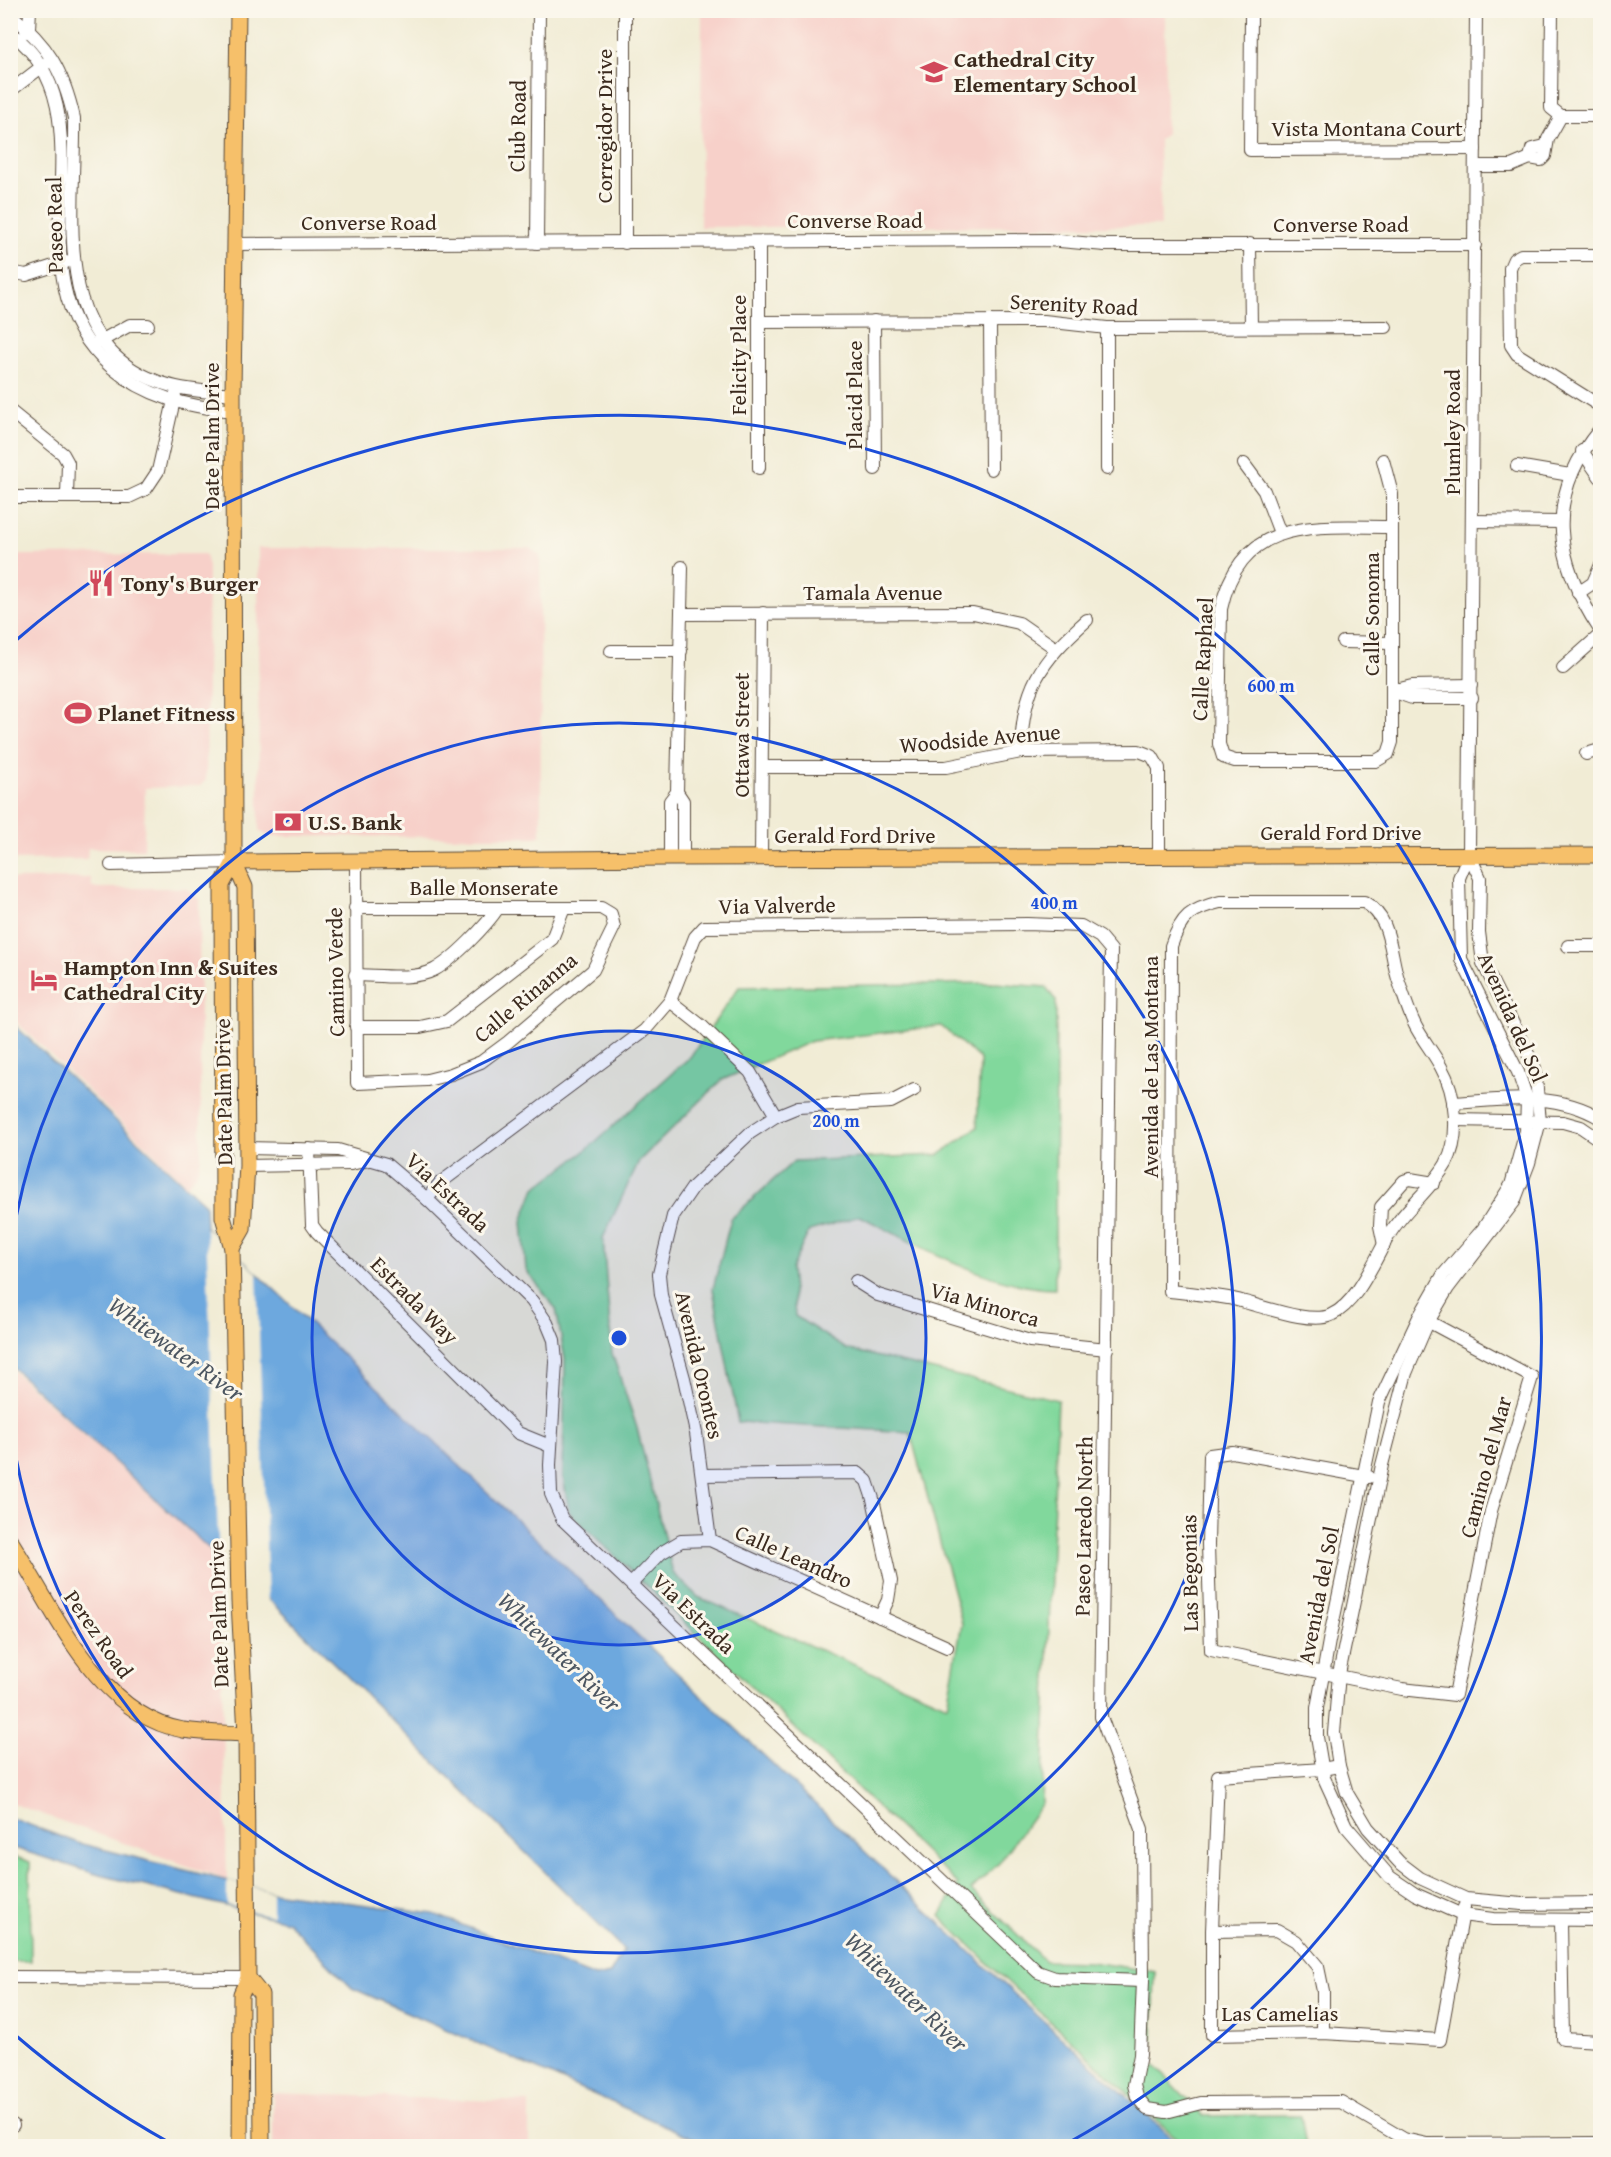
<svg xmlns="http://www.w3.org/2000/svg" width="1611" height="2157" viewBox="0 0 1611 2157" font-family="'Gentium Book Plus',serif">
<rect width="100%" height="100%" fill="#fbf7ec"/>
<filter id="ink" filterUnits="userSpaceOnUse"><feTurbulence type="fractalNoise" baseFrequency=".0167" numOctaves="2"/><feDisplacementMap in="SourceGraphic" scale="12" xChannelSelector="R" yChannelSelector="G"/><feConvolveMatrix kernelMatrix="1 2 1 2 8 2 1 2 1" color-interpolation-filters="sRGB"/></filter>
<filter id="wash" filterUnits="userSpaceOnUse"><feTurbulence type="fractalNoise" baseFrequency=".008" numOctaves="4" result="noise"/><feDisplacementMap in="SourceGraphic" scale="24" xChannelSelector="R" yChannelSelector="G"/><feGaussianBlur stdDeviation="1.35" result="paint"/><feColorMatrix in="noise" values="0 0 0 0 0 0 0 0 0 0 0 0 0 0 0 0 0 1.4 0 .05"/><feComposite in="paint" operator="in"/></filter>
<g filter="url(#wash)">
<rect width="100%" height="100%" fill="#f1ecd5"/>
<g fill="#f7d0c9">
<polygon points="702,11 1165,11 1166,133 1159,140 1161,226 700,227"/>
<polygon points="258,548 529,548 540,555 541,834 537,837 268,836 259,831"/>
<polygon points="205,554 208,567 206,780 200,786 145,788 144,849 88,848 87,859 11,860 11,558 13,555"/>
<polygon points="91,878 92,888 185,888 199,899 201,1158 197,1173 187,1185 11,1017 11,879"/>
<polygon points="10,1368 219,1558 227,1880 11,1803"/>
<polygon points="273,2093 529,2102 529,2146 273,2146"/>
</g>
<g fill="#81d89c" stroke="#5e815d" stroke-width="1.5" fill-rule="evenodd">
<path d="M995,983L1046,987L1056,1001L1055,1289C995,1289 913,1243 860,1216L809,1231L791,1269L795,1316L846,1349L1058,1400L1042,1803L1000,1862L971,1890L1045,1961L1091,1962L1155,1972L1152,2063L1204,2116L1301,2115L1306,2146H1185L998,1973L940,1916L958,1884L569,1512L563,1476L565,1359L556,1309L526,1270L522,1221L535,1188L584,1152L690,1057L739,987ZM941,1026L980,1059L977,1127L939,1155L794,1161L731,1219L713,1289L738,1422L910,1432L962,1623L947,1705L698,1597L673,1573L637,1428L612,1353L603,1238L639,1161L722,1080L812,1041Z"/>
<polygon points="10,1855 30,1862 31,1961 11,1961"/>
</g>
<polygon fill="#6da8de" stroke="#54697e" stroke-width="1.5" points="10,1021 205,1204 206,1228 257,1273 1025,2004 1181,2146 711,2146 352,1988 287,1921 96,1874 11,1847 11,1818 78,1843 272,1892 434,1914 595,1977 610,1974 624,1950 274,1604 219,1558 11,1366"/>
<g fill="#f1ecd5">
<polygon points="206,1228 257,1273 268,1603 219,1562"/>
<polygon points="227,1880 272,1892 272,1916 227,1905"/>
</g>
</g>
<g filter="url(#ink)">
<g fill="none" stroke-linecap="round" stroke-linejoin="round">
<defs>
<g id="minor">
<polyline points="1476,10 1469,854 1459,878 1461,959 1518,1072 1527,1099 1526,1131 1511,1185 1483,1229 1443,1275 1419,1317 1379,1402 1329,1641 1317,1708 1317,1737 1324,1778 1346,1826 1390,1877 1415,1894 1462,1915 1493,1919 1600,1920"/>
<polyline points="1552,10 1551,108 1561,116"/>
<path d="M10,14C48,45 63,70 74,118C76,213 47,347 165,384C187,391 211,392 233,394"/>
<polyline points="1251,15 1250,150 1475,149"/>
<path d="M10,32C120,115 1,272 111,367C146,397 188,407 234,411"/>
<polyline points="26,32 29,29 30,10"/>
<polyline points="10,91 48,62"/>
<polyline points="1561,116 1600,116"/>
<polyline points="1530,158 1532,149 1545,146"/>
<polyline points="1475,166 1511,166 1530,158 1541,160 1545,156 1548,139 1561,116"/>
<polyline points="537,243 539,10"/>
<polyline points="625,243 625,10"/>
<polyline points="235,244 1048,240 1105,245 1475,245"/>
<polyline points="1250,244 1251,327"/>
<polyline points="1600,255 1521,255 1514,259 1510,268 1511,345 1517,354 1600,406"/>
<polyline points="11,272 26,275 66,262"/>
<polyline points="874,321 875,469"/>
<polyline points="990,321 991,469"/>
<polyline points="759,322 1044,321 1107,328 1386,327"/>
<polyline points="1107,328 1107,469"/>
<polyline points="97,343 130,325 148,325"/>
<polyline points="10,411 63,454 68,463 67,496"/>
<path d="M1600,429C1544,496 1554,560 1600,630"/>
<polyline points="1582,451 1600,477"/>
<path d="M1383,460L1392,494V742L1388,754L1376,761H1235L1223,757L1219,744L1221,609C1241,515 1317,527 1392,527"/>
<polyline points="1244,464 1264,491 1280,533"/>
<polyline points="1517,466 1570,475"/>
<polyline points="759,468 759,242"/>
<polyline points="10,497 129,497 146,489 158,471 175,396"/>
<polyline points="1472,521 1561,522"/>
<polyline points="1578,593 1593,583 1600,567"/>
<polyline points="682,614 973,613 1019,623 1055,648"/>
<polyline points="1343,642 1392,643"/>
<polyline points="611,651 681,651"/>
<polyline points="1563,668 1600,635"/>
<polyline points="1471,685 1412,686 1392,691 1412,698 1472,698"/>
<path d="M1021,752C1022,688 1040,662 1087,620"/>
<polyline points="1586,754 1600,750"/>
<polyline points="762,767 946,767 1021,752 1139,751 1152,756 1159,768 1159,856"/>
<polyline points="677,792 683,801 683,858"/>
<polyline points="1469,854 1480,878 1479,932 1483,963 1535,1068 1540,1121 1529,1163 1514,1202 1448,1288 1428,1322 1406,1373 1382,1465 1339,1674 1334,1733 1339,1766 1347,1793 1368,1828 1399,1862 1420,1878 1466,1899 1522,1904 1600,1903"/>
<polyline points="670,858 670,801 677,792 682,567"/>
<polyline points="761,858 763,613"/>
<polyline points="111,865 234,862"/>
<path d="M1220,902H1364C1393,918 1389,954 1399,982C1404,996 1408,1011 1415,1025C1422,1039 1433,1052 1441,1067C1456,1093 1461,1137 1446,1164C1430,1191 1404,1209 1389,1235C1375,1259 1357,1304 1331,1315C1309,1326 1253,1302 1228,1298C1209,1295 1189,1293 1170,1291L1171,946C1181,916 1191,909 1220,902Z"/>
<polyline points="355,908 601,908 611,914 614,927 593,970 508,1042 481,1062 451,1074 427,1080 357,1083 356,860"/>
<polyline points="1568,946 1600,946"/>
<path d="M355,975C378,975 413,981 434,970C453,960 487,925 498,908"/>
<polyline points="670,1001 703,1027 750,1072 776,1116 750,1133 693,1187 673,1216 659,1274 661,1295 684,1378 696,1433 710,1540"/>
<polyline points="356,1027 420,1027 447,1021 552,939 564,908"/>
<path d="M1453,1103C1503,1100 1555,1091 1600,1118"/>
<polyline points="776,1116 798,1107 891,1102 914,1090"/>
<polyline points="1455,1120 1563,1122 1581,1127 1600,1140"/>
<polyline points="246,1148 338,1150 386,1164 427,1199 532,1301 547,1323 554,1340 556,1362 550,1465 551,1494 562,1519 1038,1972 1055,1978 1143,1981"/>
<polyline points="309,1149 312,1225 317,1232 518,1433 550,1446"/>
<polyline points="247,1166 351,1164 369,1160"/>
<polyline points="427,1199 440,1183 645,1030 670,1001 695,937 704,927 1027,924 1081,926 1100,937 1111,950 1101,1717 1142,1829 1143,1981 1140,2055 1134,2085 1137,2097 1147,2109 1166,2112 1201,2103 1341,2102 1404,2139 1427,2144 1600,2143"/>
<polyline points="1384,1245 1380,1226 1381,1207 1404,1181 1410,1179 1434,1183"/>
<polyline points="856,1281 878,1295 1030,1341 1107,1349"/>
<polyline points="703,1475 858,1473 867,1481 873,1499 891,1581 888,1600 880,1617"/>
<polyline points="1369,1477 1232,1452 1210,1455 1208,1544 1211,1650 1402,1689 1455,1695 1491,1511 1532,1377 1422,1318"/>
<polyline points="632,1583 661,1553 681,1541 710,1540 947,1647"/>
<polyline points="1339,1766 1322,1769 1218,1776 1212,1931 1212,2035 1323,2033 1440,2040 1464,1907"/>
<polyline points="1561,1921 1563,2039 1600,2041"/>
<polyline points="1212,1931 1277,1930 1296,1941 1318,1967 1323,1991 1323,2033"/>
<polyline points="10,1977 248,1978"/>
<polyline points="10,2125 13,2125"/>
</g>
<g id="major">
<polyline points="234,862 670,858 1600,855"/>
<polyline points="234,862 222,885 223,1217 232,1248 239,1601 246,1734 248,1978 241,1994 240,2146"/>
<polyline points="232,1248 243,1229 247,1166 245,887 234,862 233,394 238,10"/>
<path d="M10,1540C53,1607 97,1715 183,1730C203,1733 225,1733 246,1734"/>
<polyline points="248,1978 261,1994 262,2146"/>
</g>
</defs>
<use href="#minor" stroke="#564739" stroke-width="14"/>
<use href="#major" stroke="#564739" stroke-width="17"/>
<use href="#minor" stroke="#fff" stroke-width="12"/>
<use href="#major" stroke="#f6c06b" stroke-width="15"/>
</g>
</g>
<circle cx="619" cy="1338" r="307" fill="#1d4ed8" fill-opacity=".12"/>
<g fill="none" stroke="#1d4ed8" stroke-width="3">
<circle cx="619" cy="1338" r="307"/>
<path d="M11 1247A615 615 0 1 1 11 1429"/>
<path d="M172 2144A922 922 0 0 1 14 2034M14 642A922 922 0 1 1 1066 2144"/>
</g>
<defs>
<symbol id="school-bare" viewBox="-9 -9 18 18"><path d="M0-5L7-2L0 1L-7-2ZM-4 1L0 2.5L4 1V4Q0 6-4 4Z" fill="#d1495b" stroke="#fbf7ec" stroke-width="2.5" paint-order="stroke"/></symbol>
<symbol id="restaurant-bare" viewBox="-9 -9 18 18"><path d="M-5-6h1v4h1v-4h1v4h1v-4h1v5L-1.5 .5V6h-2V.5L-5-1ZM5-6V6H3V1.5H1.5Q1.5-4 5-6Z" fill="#d1495b" stroke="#fbf7ec" stroke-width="2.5" paint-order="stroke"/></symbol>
<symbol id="stadium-bare" viewBox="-9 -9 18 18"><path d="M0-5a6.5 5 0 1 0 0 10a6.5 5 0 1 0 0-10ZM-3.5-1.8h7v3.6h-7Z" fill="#d1495b" stroke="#fbf7ec" stroke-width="2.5" paint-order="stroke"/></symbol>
<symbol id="bank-bare" viewBox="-9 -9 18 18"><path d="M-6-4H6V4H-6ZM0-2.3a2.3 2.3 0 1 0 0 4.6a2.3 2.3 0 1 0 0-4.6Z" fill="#d1495b" stroke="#fbf7ec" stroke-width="2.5" paint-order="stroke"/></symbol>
<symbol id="hotel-bare" viewBox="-9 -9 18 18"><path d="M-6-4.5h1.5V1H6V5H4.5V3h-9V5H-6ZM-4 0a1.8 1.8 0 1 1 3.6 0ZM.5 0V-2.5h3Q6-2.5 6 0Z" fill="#d1495b" stroke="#fbf7ec" stroke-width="2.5" paint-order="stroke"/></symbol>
</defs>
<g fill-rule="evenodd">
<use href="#school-bare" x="915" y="53" width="38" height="38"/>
<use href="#restaurant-bare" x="82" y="564" width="38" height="38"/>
<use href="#stadium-bare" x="59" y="694" width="38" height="38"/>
<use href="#bank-bare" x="269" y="803" width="38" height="38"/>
<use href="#hotel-bare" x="25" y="961" width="38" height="38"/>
</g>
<g text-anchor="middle" stroke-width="6" stroke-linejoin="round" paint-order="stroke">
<g font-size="22" font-weight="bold" fill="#3b2a1e" stroke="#fbf7ec" text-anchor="start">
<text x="954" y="67">Cathedral City<tspan x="954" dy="25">Elementary School</tspan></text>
<text x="121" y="591">Tony's Burger</text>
<text x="98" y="721">Planet Fitness</text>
<text x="308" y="830">U.S. Bank</text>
<text x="64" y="975">Hampton Inn &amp; Suites<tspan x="64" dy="25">Cathedral City</tspan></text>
</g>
<g font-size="22" fill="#3b2a1e" stroke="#fbf7ec">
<text transform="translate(517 126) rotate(-89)" y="8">Club Road</text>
<text transform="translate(604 126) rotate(-90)" y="8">Corregidor Drive</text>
<text x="1367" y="136">Vista Montana Court</text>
<text x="855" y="228">Converse Road</text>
<text x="369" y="230">Converse Road</text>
<text x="1341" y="232">Converse Road</text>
<text transform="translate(54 225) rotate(-91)" y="8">Paseo Real</text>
<text transform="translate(1074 304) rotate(3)" y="8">Serenity Road</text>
<text transform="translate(738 355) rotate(-90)" y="8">Felicity Place</text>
<text transform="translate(854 395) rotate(-90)" y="8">Placid Place</text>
<text transform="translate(1452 432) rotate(-90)" y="8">Plumley Road</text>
<text transform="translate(211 436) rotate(-90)" y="8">Date Palm Drive</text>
<text x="873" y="600">Tamala Avenue</text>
<text transform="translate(1371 614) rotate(-90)" y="8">Calle Sonoma</text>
<text transform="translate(1202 659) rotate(-87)" y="8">Calle Raphael</text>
<text transform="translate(741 735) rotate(-90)" y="8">Ottawa Street</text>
<text transform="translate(980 738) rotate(-5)" y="8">Woodside Avenue</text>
<text x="1341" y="840">Gerald Ford Drive</text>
<text x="855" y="843">Gerald Ford Drive</text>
<text x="484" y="895">Balle Monserate</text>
<text transform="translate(777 905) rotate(-1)" y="8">Via Valverde</text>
<text transform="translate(335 972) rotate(-91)" y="8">Camino Verde</text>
<text transform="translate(525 997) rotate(-40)" y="8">Calle Rinanna</text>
<text transform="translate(1513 1017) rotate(66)" y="8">Avenida del Sol</text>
<text transform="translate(1150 1067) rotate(-90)" y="8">Avenida de Las Montana</text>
<text transform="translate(223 1092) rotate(-91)" y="8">Date Palm Drive</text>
<text transform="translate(448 1192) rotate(43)" y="8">Via Estrada</text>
<text transform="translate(415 1300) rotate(45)" y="8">Estrada Way</text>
<text transform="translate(985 1304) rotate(16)" y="8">Via Minorca</text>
<text transform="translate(700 1365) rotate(77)" y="8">Avenida Orontes</text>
<text transform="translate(1485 1467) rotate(-75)" y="8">Camino del Mar</text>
<text transform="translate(1083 1526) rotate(-89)" y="8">Paseo Laredo North</text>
<text transform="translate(794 1556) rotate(24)" y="8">Calle Leandro</text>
<text transform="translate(1189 1573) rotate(-91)" y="8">Las Begonias</text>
<text transform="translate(1318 1595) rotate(-79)" y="8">Avenida del Sol</text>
<text transform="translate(694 1613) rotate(44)" y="8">Via Estrada</text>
<text transform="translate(218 1614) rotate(-92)" y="8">Date Palm Drive</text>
<text transform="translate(99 1634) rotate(55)" y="8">Perez Road</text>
<text x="1280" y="2021">Las Camelias</text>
</g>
<g font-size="24" font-style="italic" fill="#4c5661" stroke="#fbf7ec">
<text transform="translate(176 1349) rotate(36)" y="8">Whitewater River</text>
<text transform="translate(559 1652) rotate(44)" y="8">Whitewater River</text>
<text transform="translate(906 1992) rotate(44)" y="8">Whitewater River</text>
</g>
</g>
<circle cx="619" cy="1338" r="9" fill="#1d4ed8" stroke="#fbf7ec" stroke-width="3"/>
<g font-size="18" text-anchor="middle" font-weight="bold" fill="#1d4ed8" stroke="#fbf7ec" stroke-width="6" stroke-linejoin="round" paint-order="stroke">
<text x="1271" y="692">600 m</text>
<text x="1054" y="909">400 m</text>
<text x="836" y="1127">200 m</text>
</g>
<rect width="1611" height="2157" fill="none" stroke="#fbf7ec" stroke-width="36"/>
</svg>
